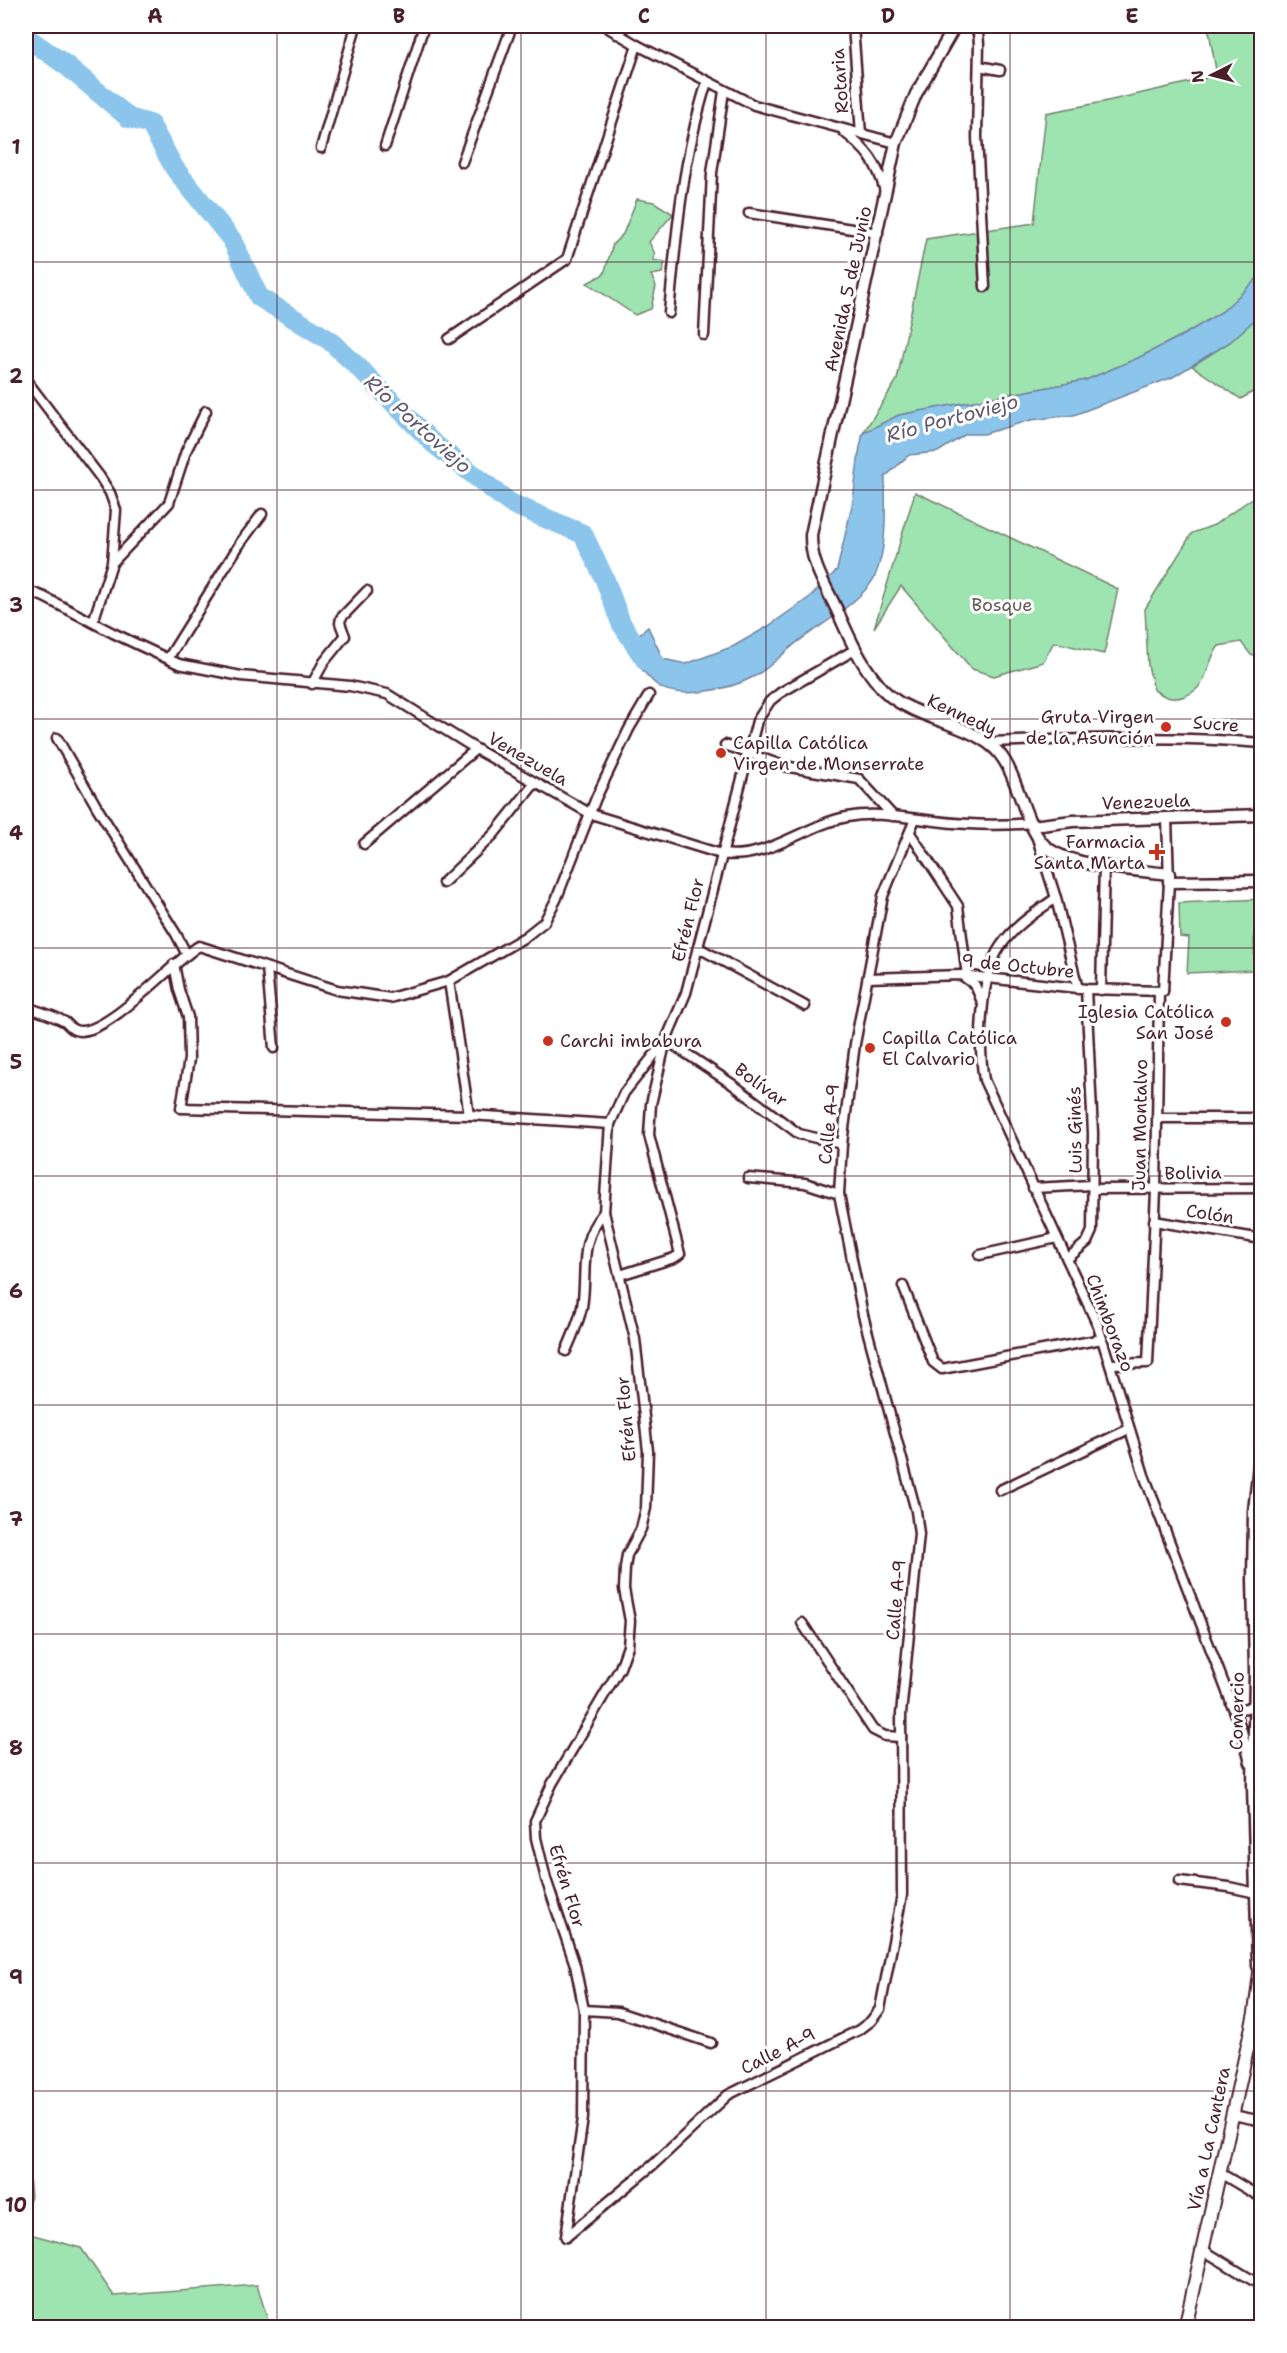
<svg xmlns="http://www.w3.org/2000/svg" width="1287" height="2353" viewBox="0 0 1287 2353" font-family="'Shantell Sans',sans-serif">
<rect width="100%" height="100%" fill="#fff"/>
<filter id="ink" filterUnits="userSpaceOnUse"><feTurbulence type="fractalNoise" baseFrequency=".0167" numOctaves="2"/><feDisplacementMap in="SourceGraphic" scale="12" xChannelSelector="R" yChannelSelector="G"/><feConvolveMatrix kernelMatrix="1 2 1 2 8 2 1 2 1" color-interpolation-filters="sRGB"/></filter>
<g filter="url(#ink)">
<g fill="#9ee4b0" stroke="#74826e" stroke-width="1.5">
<polygon points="1208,26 1261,26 1261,275 1223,311 1185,334 1138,358 1086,380 899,415 863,433 897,380 926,239 1034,223 1046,113 1103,102 1204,79 1216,70"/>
<polygon points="637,199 654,202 673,214 649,242 655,254 653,260 665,262 662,273 651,275 656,286 651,309 635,315 587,283 604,274 613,244 623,234"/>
<polygon points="1261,314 1261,387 1241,399 1192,366 1230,342"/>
<polygon points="915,492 1118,589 1104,654 1054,642 1043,662 994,676 972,669 901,586 874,628"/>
<path d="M1254,497L1262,499L1261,655H1251L1241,642L1219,646C1204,664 1211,686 1185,696C1172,701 1165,697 1154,690L1148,666L1145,609L1192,533L1214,525Z"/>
<polygon points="1261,899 1261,934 1254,935 1255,970 1187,973 1189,938 1180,937 1179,903"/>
<polygon points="26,2145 31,2197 26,2210"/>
<polygon points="26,2233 81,2248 114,2296 257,2285 270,2327 26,2327"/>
</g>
<path fill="#8cc5eb" stroke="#72839e" stroke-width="1.5" d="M1261,275V314L1230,342L1173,377L1074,415L1031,420L984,434H966L938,452L909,455L885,477C885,508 888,546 875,576C865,598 823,624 803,638C786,649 771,668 753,677C731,689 677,701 657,685C644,675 634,659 625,646L648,627L663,659L686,664L734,646L767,627L810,597L837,570L853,501L859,452L863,433L899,415L1086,380L1138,358L1185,334L1223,311Z"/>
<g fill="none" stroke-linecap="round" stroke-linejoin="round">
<polyline stroke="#8cc5eb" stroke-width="20" points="26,37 67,66 129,118 150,124 175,169 232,240 259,297 329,340 358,367 433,443 510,503 583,534 605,580 621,623 646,661"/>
<defs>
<g id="minor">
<polyline points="605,26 637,45 754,105 896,143"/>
<polyline points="853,26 861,134"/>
<polyline points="971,26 978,33 979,44 977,137 985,287"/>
<polyline points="617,34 624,26"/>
<polyline points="979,66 1000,70"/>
<path d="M844,132C867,150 877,162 885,191"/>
<polyline points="385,146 424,26"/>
<polyline points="321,148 356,26"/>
<polyline points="462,162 512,26"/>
<polyline points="749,213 878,233"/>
<path d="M669,313C676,235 683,157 707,82"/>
<polyline points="704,335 712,173 724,91"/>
<polyline points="449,339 567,259 637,45"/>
<polyline points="26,380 100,477 110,493 116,510 112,563 93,622"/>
<polyline points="112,563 169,503 186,451 206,411"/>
<path d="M26,590L44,597L113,633L179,664L241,676L350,686L387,694L476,749L591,814L721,854C767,861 804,825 847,817C876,811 906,818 935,821C967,825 999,826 1031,823"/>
<polyline points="169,657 241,542 262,514"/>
<polyline points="312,684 324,662 345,636 340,623 341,618 367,591"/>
<polyline points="57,738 98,809 176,934 186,953"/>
<path d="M989,742C1080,739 1170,735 1262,743"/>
<polyline points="725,745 784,766 859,779 893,816"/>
<polyline points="910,833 958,906 967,976"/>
<polyline points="1037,838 1056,898 1078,989"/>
<polyline points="364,844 476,749"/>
<polyline points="443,883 494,834 535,783"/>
<path d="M1056,898C1036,912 1014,926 1000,947C980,977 978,1045 984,1080L1098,1326L1144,1475L1242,1731L1250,1763"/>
<polyline points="699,948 805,1006"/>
<polyline points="174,964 179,990 188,1017 189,1059 181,1108 469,1115 610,1124"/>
<polyline points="267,968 274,1048"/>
<polyline points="964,977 975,985 982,1002"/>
<polyline points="868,978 961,975 1086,989 1163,991"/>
<polyline points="449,981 469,1115"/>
<polyline points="1101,990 1104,865"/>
<path d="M26,1007C38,1011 53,1015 65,1022C68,1024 71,1029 75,1030C103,1041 174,960 199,946L337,990L390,998L449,981L525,937L544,922L556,900L596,798L629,729L649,695"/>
<polyline points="1157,1118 1262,1118"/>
<polyline points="748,1178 805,1183 839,1194"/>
<polyline points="1033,1188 1092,1185"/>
<polyline points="1093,1189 1262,1188"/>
<polyline points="1154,1221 1262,1239"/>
<polyline points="980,1255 1057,1238"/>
<polyline points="1067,1259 1087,1242 1092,1231 1093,1133 1086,989"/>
<polyline points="620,1275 674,1258 680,1254 649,1135 651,1104 666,1040 732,1084 799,1134 842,1144"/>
<polyline points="903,1286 933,1362 942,1369 1102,1339"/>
<path d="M566,1351C572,1337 579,1322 582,1307C588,1271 577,1243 604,1212"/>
<polyline points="1110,1364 1148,1363 1156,1191 1159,991 1163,991 1169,882 1167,818"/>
<polyline points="1000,1490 1129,1429"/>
<polyline points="802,1623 873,1730 885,1736 901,1737"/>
<path d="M1231,1704C1240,1710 1246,1710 1254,1704"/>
<polyline points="1179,1881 1229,1887 1256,1893"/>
<polyline points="584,2010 618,2012 711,2043"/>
<polyline points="1233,2115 1262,2121"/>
<polyline points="1220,2173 1262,2198"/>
<polyline points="566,2237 583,2118 584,2010 575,1965 546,1879 536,1838 535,1821 552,1784 620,1668 628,1646 630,1621 624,1589 625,1568 627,1555 641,1529 646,1508 648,1451 635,1339 604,1212 610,1124 624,1093 666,1040 686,993 757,721 770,701 780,693 856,649"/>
<polyline points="566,2237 654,2164 728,2095 859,2030 871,2021 880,2009 902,1895 901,1714 919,1534 916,1511 863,1315 839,1194 842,1144 855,1044 883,896 915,819"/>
<polyline points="1203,2250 1262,2286"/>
</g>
<g id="tertiary">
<path d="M955,26L916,94L896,143L811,535C811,544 812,553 815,562C820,578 829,593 836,608C847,632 858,659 875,680C884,693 896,702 910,708C937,722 980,730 999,753C1020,778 1025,833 1049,849C1074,867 1137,870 1169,874V882L1262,881"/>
<polyline points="1032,826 1073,821 1262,815"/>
<polyline points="1258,1966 1253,1785 1255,1671 1253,1580 1254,1511 1262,1436"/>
</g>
<polyline id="secondary" points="1185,2328 1255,2013 1262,1957"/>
</defs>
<use href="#minor" stroke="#4a1f2b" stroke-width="13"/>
<use href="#tertiary" stroke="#4a1f2b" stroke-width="15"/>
<use href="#secondary" stroke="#4a1f2b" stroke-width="16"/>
<use href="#minor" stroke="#fff" stroke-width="8"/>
<use href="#tertiary" stroke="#fff" stroke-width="10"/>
<use href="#secondary" stroke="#fff" stroke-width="12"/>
</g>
</g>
<path fill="none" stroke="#4a1f2b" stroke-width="1.5" stroke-opacity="0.55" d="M277,26V2328M521,26V2328M766,26V2328M1010,26V2328M26,262H1262M26,490H1262M26,719H1262M26,948H1262M26,1176H1262M26,1405H1262M26,1634H1262M26,1863H1262M26,2091H1262"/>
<g fill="#c8321e" stroke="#fff" stroke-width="2">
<circle cx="1166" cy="727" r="6"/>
<circle cx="721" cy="753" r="6"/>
<path d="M1154 843h6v6h6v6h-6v6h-6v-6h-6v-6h6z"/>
<circle cx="1226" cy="1022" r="6"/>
<circle cx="548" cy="1041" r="6"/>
<circle cx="870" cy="1048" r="6"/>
</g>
<g text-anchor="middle" stroke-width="6" stroke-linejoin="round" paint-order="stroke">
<g font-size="18" fill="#4a1f2b" stroke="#fff">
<text transform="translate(840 81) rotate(-94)" y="6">Rotaria</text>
<text transform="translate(848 289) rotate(-78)" y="6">Avenida 5 de Junio</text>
<text transform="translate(962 715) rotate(25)" y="6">Kennedy</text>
<text transform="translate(1216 724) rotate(4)" y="6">Sucre</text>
<text transform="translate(528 759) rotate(30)" y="6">Venezuela</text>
<text transform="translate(1146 802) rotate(-2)" y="6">Venezuela</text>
<text transform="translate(688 920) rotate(-76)" y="6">Efrén Flor</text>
<text transform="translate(1018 966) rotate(6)" y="6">9 de Octubre</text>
<text transform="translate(761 1085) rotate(36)" y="6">Bolívar</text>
<text transform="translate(829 1124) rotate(-84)" y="6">Calle A-9</text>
<text transform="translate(1140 1125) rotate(-89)" y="6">Juan Montalvo</text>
<text transform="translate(1075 1130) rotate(-91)" y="6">Luis Ginés</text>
<text transform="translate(1193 1173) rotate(-1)" y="6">Bolivia</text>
<text transform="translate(1210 1214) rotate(9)" y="6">Colón</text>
<text transform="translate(1110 1323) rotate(69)" y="6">Chimborazo</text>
<text transform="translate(626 1419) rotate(-95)" y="6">Efrén Flor</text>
<text transform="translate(896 1600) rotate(-85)" y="6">Calle A-9</text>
<text transform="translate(1237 1711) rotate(-89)" y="6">Comercio</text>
<text transform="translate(567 1886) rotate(73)" y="6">Efrén Flor</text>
<text transform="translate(778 2051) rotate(-27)" y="6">Calle A-9</text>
<text transform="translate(1209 2139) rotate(-78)" y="6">Vía a La Cantera</text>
</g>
<g font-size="18" fill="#635a53" stroke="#fff">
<text x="1002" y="611">Bosque</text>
</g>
<g font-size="18" fill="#4a1f2b" stroke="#fff" text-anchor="end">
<text x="1154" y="723">Gruta Virgen<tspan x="1154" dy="21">de la Asunción</tspan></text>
<text x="733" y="749" text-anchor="start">Capilla Católica<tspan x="733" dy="21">Virgen de Monserrate</tspan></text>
<text x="1145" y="848">Farmacia<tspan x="1145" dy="21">Santa Marta</tspan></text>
<text x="1214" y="1018">Iglesia Católica<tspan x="1214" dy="21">San José</tspan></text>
<text x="882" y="1044" text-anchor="start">Capilla Católica<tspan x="882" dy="21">El Calvario</tspan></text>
<text x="560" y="1047" text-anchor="start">Carchi imbabura</text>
</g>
<g font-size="20" font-style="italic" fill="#61596e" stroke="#fff">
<text transform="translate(952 418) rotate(-15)" y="7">Río Portoviejo</text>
<text transform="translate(418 424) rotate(42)" y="7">Río Portoviejo</text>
</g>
</g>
<rect width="1287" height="2353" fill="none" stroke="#fff" stroke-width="66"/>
<g transform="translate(1212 75) rotate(264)" stroke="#ffffff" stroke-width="4.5" paint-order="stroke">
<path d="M0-4.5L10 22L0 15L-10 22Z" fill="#4a1f2b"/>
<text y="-9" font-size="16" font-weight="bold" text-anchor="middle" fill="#4a1f2b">N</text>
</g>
<rect x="33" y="33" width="1221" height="2287" fill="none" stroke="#4a1f2b" stroke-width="2"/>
<g font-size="20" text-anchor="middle" font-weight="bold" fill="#4a1f2b">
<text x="155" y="23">A</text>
<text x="399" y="23">B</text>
<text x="644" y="23">C</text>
<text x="888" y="23">D</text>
<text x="1132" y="23">E</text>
<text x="16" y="154">1</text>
<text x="16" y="383">2</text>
<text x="16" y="612">3</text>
<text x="16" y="840">4</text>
<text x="16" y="1069">5</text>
<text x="16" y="1298">6</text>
<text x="16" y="1526">7</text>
<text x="16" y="1755">8</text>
<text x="16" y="1984">9</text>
<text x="16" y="2212">10</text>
</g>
</svg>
